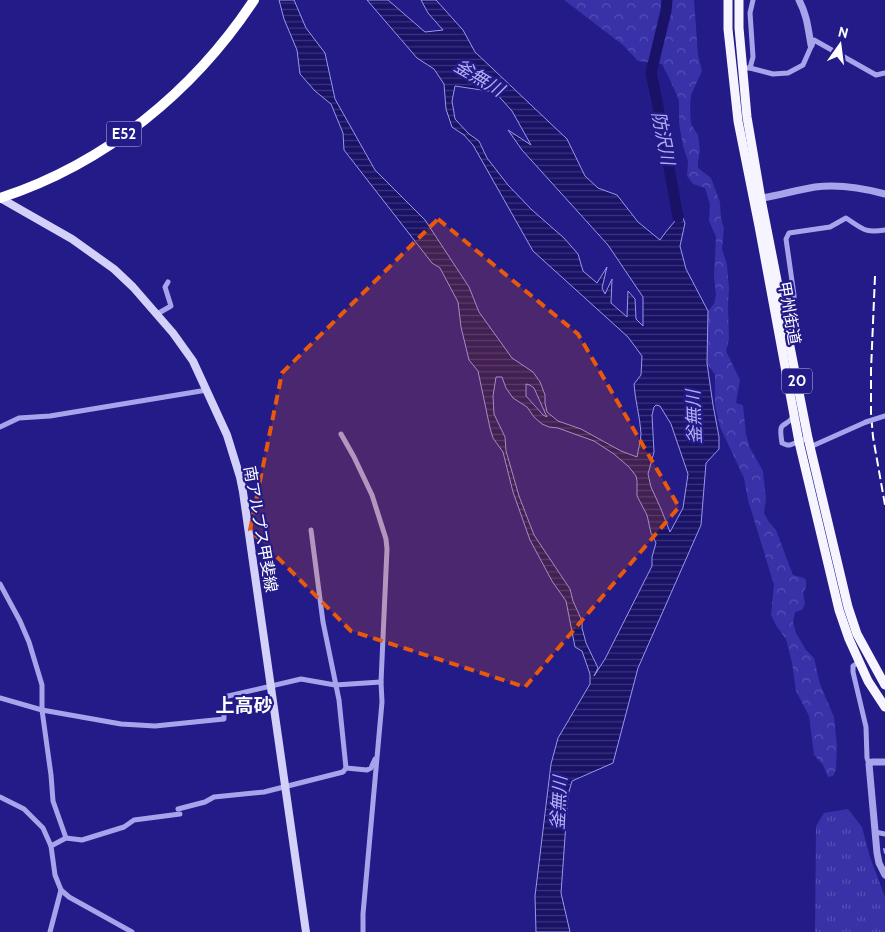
<svg xmlns="http://www.w3.org/2000/svg" width="885" height="932" viewBox="0 0 885 932" font-family="Cabin,'Noto Sans JP',sans-serif">
<defs>
<pattern id="forest-crowns" width="20" height="18" patternUnits="userSpaceOnUse" patternTransform="scale(1.25)"><rect width="20" height="18" fill="#3831a8"/><path d="M2 6a3 3 0 1 1 6 0M12 15a3 3 0 1 1 6 0" fill="none" stroke="#5650b5"/></pattern>
<pattern id="park-tufts" width="24" height="20" patternUnits="userSpaceOnUse" patternTransform="scale(1.25)"><rect width="24" height="20" fill="#3831a8"/><path d="M3 7l-1-3M5 7V3M7 7l1-3M15 17l-1-3M17 17v-4M19 17l1-3" fill="none" stroke="#5650b5"/></pattern>
<pattern id="water-rules" width="6" height="5" patternUnits="userSpaceOnUse" patternTransform="scale(1.25)"><rect width="6" height="5" fill="#191266"/><path d="M0 2.5h6" fill="none" stroke="#3c367d"/></pattern>
</defs>
<rect width="100%" height="100%" fill="#231b88"/>
<polygon fill="url(#forest-crowns)" points="564,0 694,0 698,55 702,71 691,95 690,108 691,124 698,135 700,151 698,161 698,168 711,178 720,202 721,219 724,228 722,249 727,265 729,288 728,305 729,339 726,351 740,380 736,403 743,405 746,434 750,448 763,471 766,499 764,513 769,522 776,530 793,575 804,578 806,580 806,588 803,592 805,604 802,610 795,612 793,622 796,633 806,650 814,658 820,684 834,717 837,746 836,769 833,776 828,777 823,765 814,755 809,716 796,691 792,663 786,639 777,627 771,615 774,585 748,500 744,478 720,427 715,405 715,375 707,363 708,311 714,304 716,295 714,277 716,237 709,221 710,205 705,188 693,184 687,176 688,161 683,146 679,123 679,100 670,80 662,64 638,61 623,45"/>
<polygon fill="url(#park-tufts)" points="848,809 862,827 870,857 885,897 885,932 815,932 816,826 824,813"/>
<path fill="url(#water-rules)" stroke="#9a97ee" fill-rule="evenodd" d="M279,0H294L306,28L325,53L335,99L375,170L425,220L469,287L479,312L512,358L533,372L540,382L545,395V403L547,412L558,421L581,429L621,451L637,457C638,450 641,441 641,433C640,417 635,400 634,384L641,375L642,356L628,337L533,251L473,145L464,135L452,127L446,109L444,84L434,69L417,58L367,0H388L425,32L443,30L428,13L421,0H436L463,30L475,52L567,139L585,176L598,188L617,195L638,222L660,240L665,233L675,221V200L685,223L680,246L686,269L708,311L707,363L713,405L719,437V449L706,463L701,525L638,668L613,763L572,781L568,795L561,893L570,932H536L535,896L551,764L558,738L590,684V674L582,651L575,647L566,601L552,581L530,540L513,492L503,452L493,438L490,428L478,371L469,360L461,327L458,302L440,268L432,263L344,150L343,133L331,104L315,91L300,74L297,50L284,19ZM455,86L495,92L512,111L531,145L508,130L522,150L608,245L643,297V326L636,319L635,299L628,291L627,317L611,303L612,279L605,294L602,288L607,267L597,283L583,271L578,254L564,238L532,210L508,185L487,158L479,141L469,134L455,119L452,101ZM496,377H502L506,388L513,398L527,407L534,417L542,424L549,427L558,428L594,441L614,454L629,467L636,476L637,481V496L647,515L651,533L656,543L652,557V566L605,659L594,676L598,668L586,643L582,628V621L573,601L570,589L534,535L519,496L506,451L505,437L494,414L493,396ZM526,384L530,385L534,388L547,417L543,415L526,396ZM656,405L660,406L671,424L688,474L683,508L670,532L661,509L651,487L648,474L654,452L652,415L654,407Z"/>
<g fill="none" stroke-linecap="round" stroke-linejoin="round">
<polyline stroke="#9a97ee" stroke-width="2" points="884,849 885,853"/>
<polyline stroke="#191266" stroke-width="11" points="667,0 666,11 651,73 656,96 678,217"/>
<g stroke="#a8a4ec" stroke-width="5">
<polyline points="742,68 750,68 773,74 788,73 803,65 814,40 876,75 885,73"/>
<polyline points="750,68 753,57 750,13 753,0"/>
<path d="M782,303L794,299V295L786,239L789,233L830,227L846,218C863,229 864,233 885,230"/>
<polyline points="157,314 171,306 165,287 168,282"/>
<path d="M794,416C784,430 778,418 782,443L787,445H790L808,438"/>
<polyline points="0,427 19,418 50,416 207,390"/>
<polyline points="341,434 354,457 372,495 386,539 387,549 381,682 382,702 363,914 363,932"/>
<polyline points="810,447 866,422"/>
<polyline points="0,584 20,621 29,642 42,685 42,710 51,775 53,801 66,838"/>
<polyline points="859,662 853,666 853,672 866,727 867,758 869,764"/>
<polyline points="0,698 42,710 121,724 155,726 224,719 224,697 301,679 335,685 381,682"/>
<polyline points="346,768 367,770 371,768 375,759"/>
<polyline points="0,797 24,809 43,828 51,846"/>
<polyline points="178,809 205,802 214,797 264,792 343,772 346,768 339,700 323,622 311,530"/>
<polyline points="875,832 885,834"/>
<polyline points="61,890 69,897 132,932"/>
<polyline points="50,932 61,890 55,875 51,846 66,838 82,840 124,827 134,820 180,814"/>
</g>
<g stroke="#a8a4ec" stroke-width="7">
<path d="M799,0C807,15 808,28 811,45"/>
<path d="M757,199C777,196 796,190 815,187C838,184 863,188 885,194"/>
<polyline points="885,762 872,762 869,764 877,853 879,863 885,875"/>
</g>
<polyline stroke="#d3d0f9" stroke-width="8" points="0,198 72,239 114,269 133,287 173,333 193,361 227,435 240,477 243,492 306,932"/>
<g stroke="#f6f4ff" stroke-width="9">
<polyline points="728,0 728,29 738,121 759,226 799,442 839,610 849,639 868,681 885,707"/>
<polyline points="739,0 739,28 747,117 761,199 808,438 848,607 857,634 885,685"/>
</g>
<path stroke="#fff" stroke-width="10" d="M0,198C105,164 194,91 254,0"/>
<polyline stroke="#fff" stroke-width="2" stroke-dasharray="9 4" stroke-linecap="butt" points="875,276 871,370 871,413 873,437 885,505"/>
<polyline stroke="#a8a4ec" stroke-width="5" points="866,422 885,416"/>
</g>
<path fill="#e8590c" fill-opacity="0.2" stroke="#e8590c" stroke-width="4" stroke-dasharray="10 6" stroke-linejoin="round" d="M438,219L578,334L679,507L525,687L351,631L250,530L282,373Z"/>
<g text-anchor="middle" stroke-width="4.5" stroke-linejoin="round" paint-order="stroke">
<g fill="#231b88" stroke="#bdbbdb" stroke-width="1">
<rect x="106.5" y="121.5" width="35" height="25" rx="4"/>
<rect x="782" y="368.5" width="30" height="25" rx="4"/>
</g>
<g font-size="15" font-weight="bold" fill="#fff">
<text x="124" y="139">E52</text>
<text x="797" y="386">20</text>
</g>
<g font-size="16" fill="#fff" stroke="#231b88">
<text transform="translate(790 313) rotate(80)" y="6">甲州街道</text>
<text transform="translate(261 529) rotate(80)" y="6">南アルプス甲斐線</text>
</g>
<g font-size="18" font-style="italic" fill="#b3aff3" stroke="#231b88">
<text transform="translate(479 78) rotate(31)" y="6">釜無川</text>
<text transform="translate(663 138) rotate(79)" y="6">防沢川</text>
<text transform="translate(694 417) rotate(-92)" y="6">釜無川</text>
<text transform="translate(559 803) rotate(-87)" y="6">釜無川</text>
</g>
<g font-size="19" font-weight="bold" fill="#fff" stroke="#231b88">
<text x="244" y="712">上高砂</text>
</g>
</g>
<g transform="translate(840 45) rotate(14)" stroke="#231b88" stroke-width="4" paint-order="stroke">
<path d="M0-4L9 19L0 12L-9 19Z" fill="#ffffff"/>
<text y="-8" font-size="14" font-weight="bold" text-anchor="middle" fill="#ffffff">N</text>
</g>
</svg>
